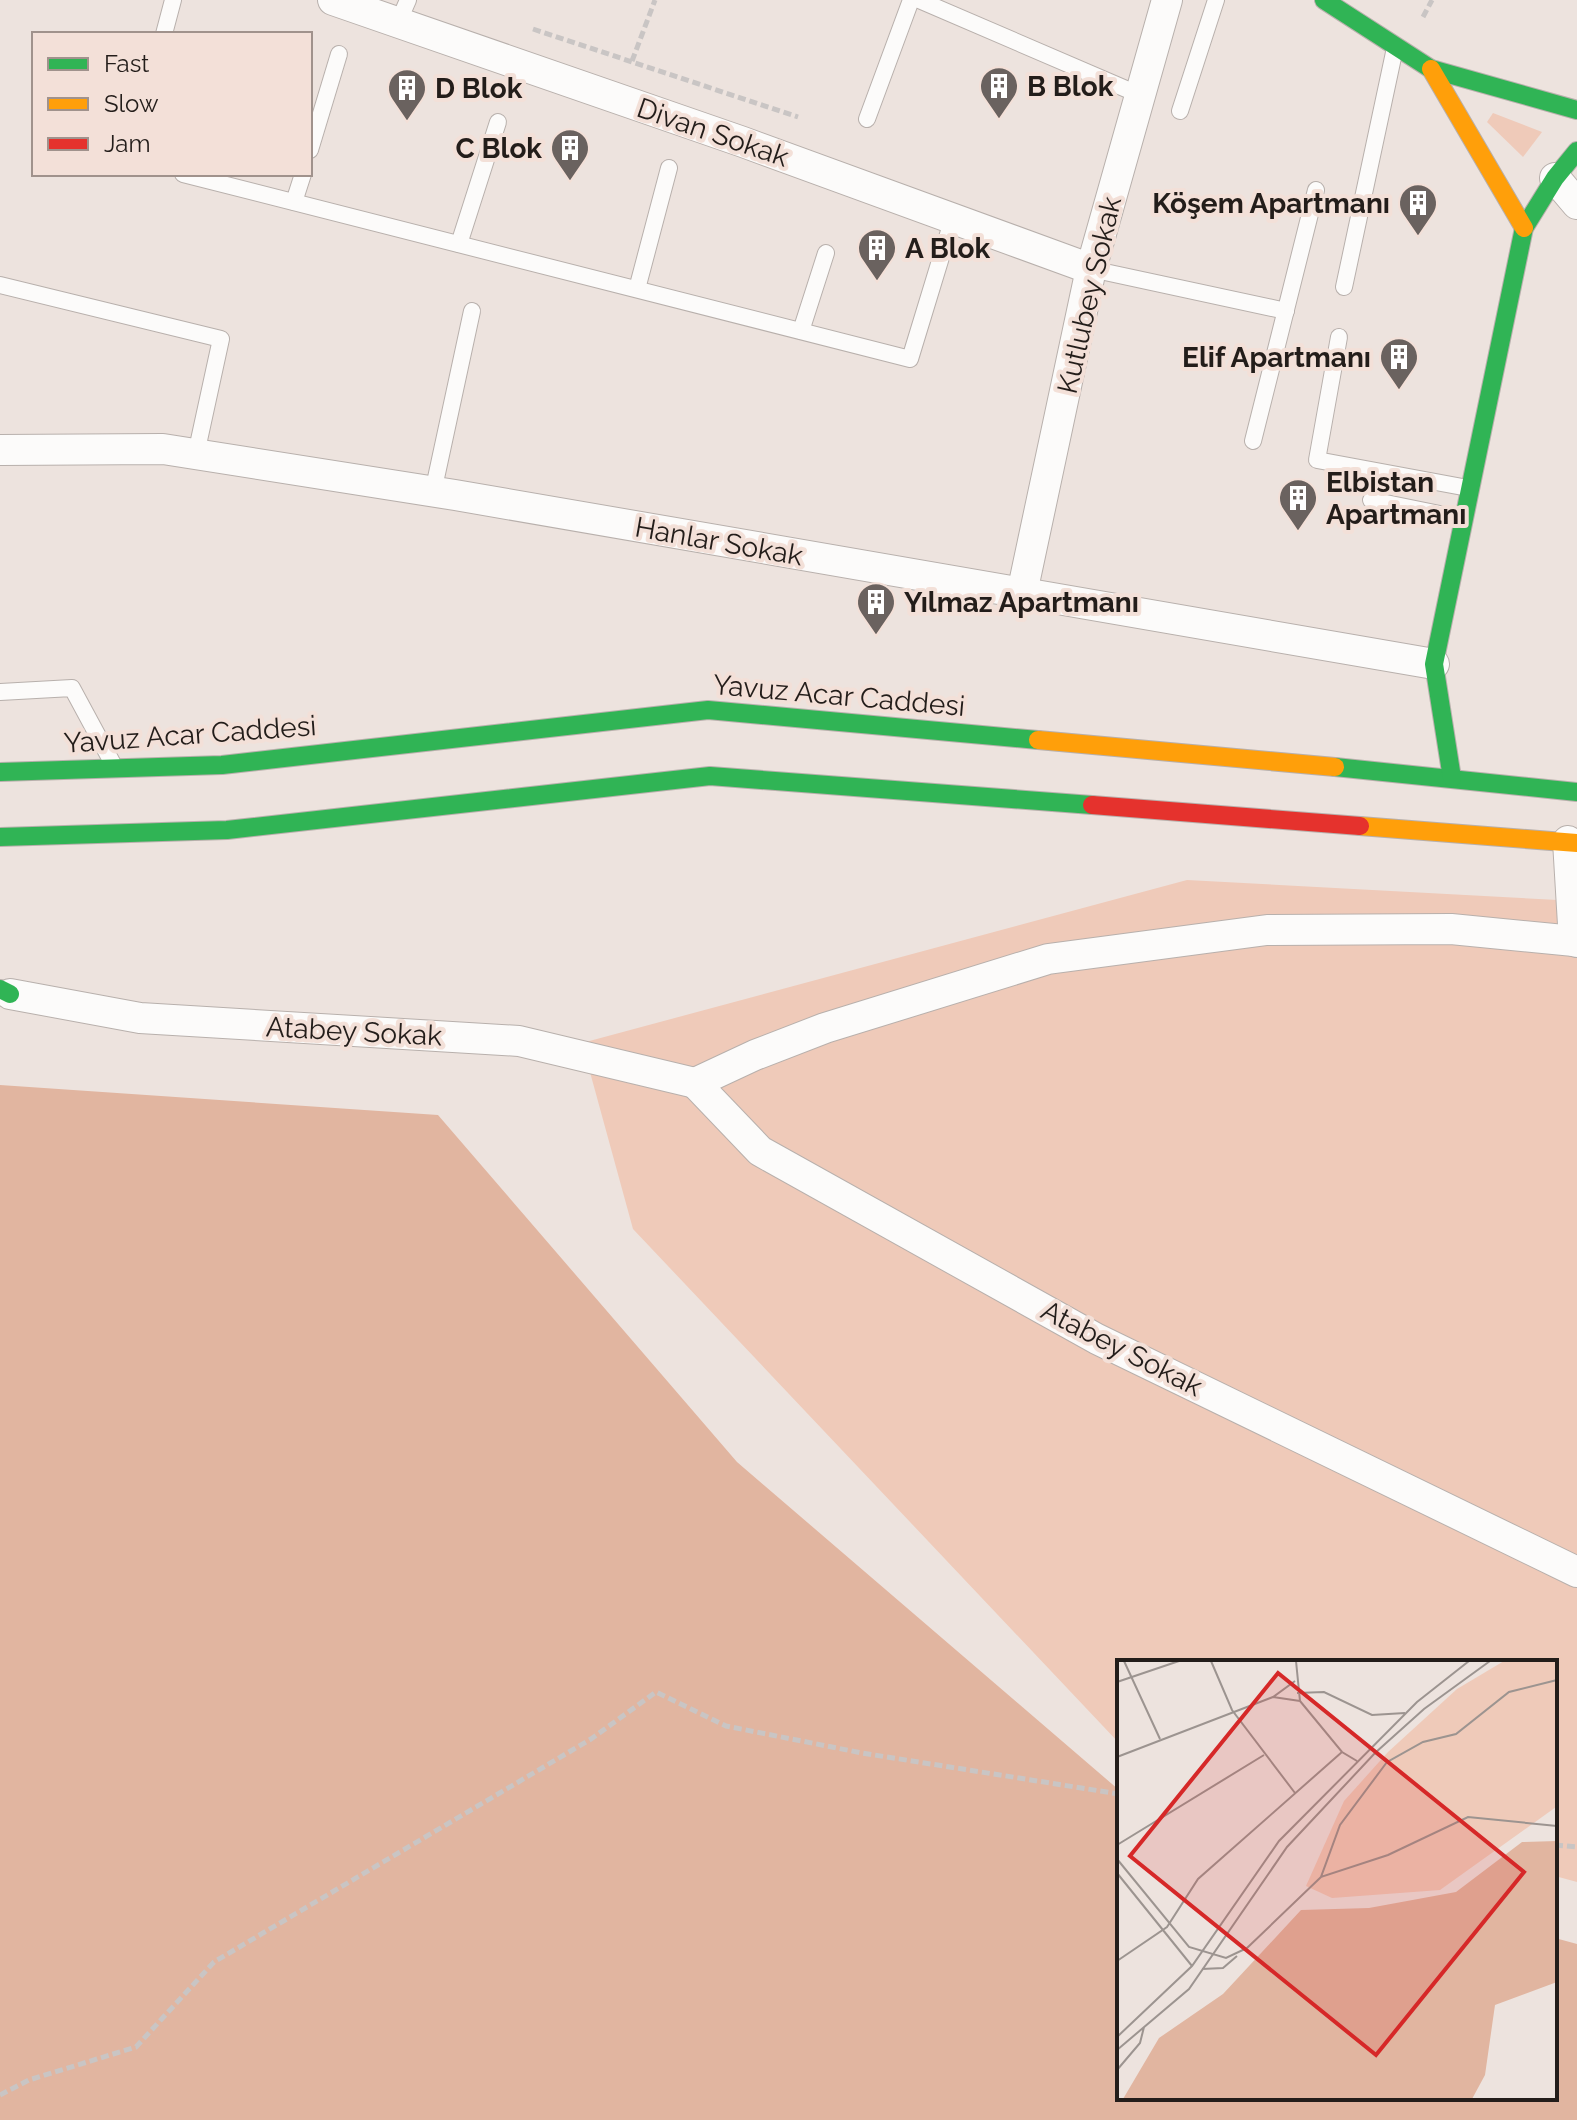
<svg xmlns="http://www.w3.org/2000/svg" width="1577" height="2120" viewBox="0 0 1577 2120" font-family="Raleway,sans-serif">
<rect width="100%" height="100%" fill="#ede3de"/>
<g fill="#efcab9">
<polygon points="1493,113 1542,132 1523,157 1487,122"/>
<polygon points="1187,880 1577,901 1577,1882 1555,1876 1555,1662 1119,1662 1119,1743 633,1229 582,1043"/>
</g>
<polygon fill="#e1b5a0" points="0,1085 438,1115 737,1462 1119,1790 1119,2098 1555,2098 1555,1938 1577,1944 1577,2120 0,2120"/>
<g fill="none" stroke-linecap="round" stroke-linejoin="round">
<defs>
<g id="lane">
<polyline points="919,0 1140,95"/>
<polyline points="398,23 408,0"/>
<polyline points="164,34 173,0"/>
<polyline points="1180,111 1216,0"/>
<polyline points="867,119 911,0"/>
<polyline points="310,150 339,54"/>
<polyline points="183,174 910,359 953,218"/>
<polyline points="294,202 303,174"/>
<polyline points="459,244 498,122"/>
<polyline points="1091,269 1286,311"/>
<polyline points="0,285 221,339 196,454"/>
<polyline points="1344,287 1395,48"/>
<polyline points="637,289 669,168"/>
<polyline points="801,331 826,253"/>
<polyline points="1339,337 1317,460 1468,488"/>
<polyline points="1253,441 1316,190"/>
<polyline points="433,492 472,311"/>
<polyline points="1371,500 1464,519"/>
<polyline points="0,692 72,688 113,764"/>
</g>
<g id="street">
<polyline points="333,0 743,142 1091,269"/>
<polyline points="1555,178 1577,204"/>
<polyline points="0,450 163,449 455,495 1434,664"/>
<polyline points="1022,593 1091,269 1167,0"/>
<polyline points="1568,841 1574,941 1577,942"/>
<polyline points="1574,941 1451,929 1267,930 1048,959 825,1028 755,1055 695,1083 760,1151 1097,1339 1577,1572"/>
<polyline points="10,994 140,1018 519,1041 695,1083"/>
</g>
<g id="fast">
<polyline points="1324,0 1431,69 1577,110"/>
<polyline points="1335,767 1577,792"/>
<polyline points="0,772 222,765 708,710 1038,740"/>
<polyline points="1452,778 1434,664 1524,228 1555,178 1577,151"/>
<polyline points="0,837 227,830 710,776 1092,805"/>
<polyline points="0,989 10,994"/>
</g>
<g id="slow">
<polyline points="1431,69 1524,228"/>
<polyline points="1038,740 1335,767"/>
<polyline points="1360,826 1577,843"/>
</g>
<polyline id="jam" points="1092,805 1360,826"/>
</defs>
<use href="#lane" stroke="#b8b0ac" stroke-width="18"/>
<use href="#street" stroke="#b8b0ac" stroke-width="32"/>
<use href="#fast" stroke="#b8b0ac" stroke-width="20"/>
<use href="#slow" stroke="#b8b0ac" stroke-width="20"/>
<use href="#jam" stroke="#b8b0ac" stroke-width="20"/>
<g stroke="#c9c5c4" stroke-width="5" stroke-dasharray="8 4" stroke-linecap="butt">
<polyline points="1423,17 1432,0"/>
<polyline points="533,29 798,117"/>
<polyline points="632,61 655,0"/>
<polyline points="1555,1845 1577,1847"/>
<polyline points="0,2095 29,2080 136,2047 214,1962 591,1739 656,1692 726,1726 862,1753 1119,1794"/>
</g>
<use href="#lane" stroke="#fcfbfa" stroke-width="16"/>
<use href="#street" stroke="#fcfbfa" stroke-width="30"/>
<use href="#fast" stroke="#30b455" stroke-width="18"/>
<use href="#slow" stroke="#ff9f0a" stroke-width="18"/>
<use href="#jam" stroke="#e5322d" stroke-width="18"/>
</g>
<defs>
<symbol id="building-pin" viewBox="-11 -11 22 30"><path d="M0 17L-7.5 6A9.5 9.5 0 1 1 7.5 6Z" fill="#6a625f" stroke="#f3e0d8"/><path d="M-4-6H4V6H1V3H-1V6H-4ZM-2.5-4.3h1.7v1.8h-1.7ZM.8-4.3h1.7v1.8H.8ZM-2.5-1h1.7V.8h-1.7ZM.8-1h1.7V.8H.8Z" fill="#fff"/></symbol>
</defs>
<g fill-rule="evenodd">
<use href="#building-pin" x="977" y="64" width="44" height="60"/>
<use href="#building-pin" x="385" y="66" width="44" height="60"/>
<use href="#building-pin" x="548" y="126" width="44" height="60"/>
<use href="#building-pin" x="1396" y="181" width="44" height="60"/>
<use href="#building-pin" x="855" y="226" width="44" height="60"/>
<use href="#building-pin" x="1377" y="335" width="44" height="60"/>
<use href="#building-pin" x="1276" y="476" width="44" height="60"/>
<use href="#building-pin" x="854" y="580" width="44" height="60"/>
</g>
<g text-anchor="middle" stroke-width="8" stroke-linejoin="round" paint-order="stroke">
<g font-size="28" font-weight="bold" fill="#231d1a" stroke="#f3e0d8" text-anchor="start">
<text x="1027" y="96">B Blok</text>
<text x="435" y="98">D Blok</text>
<text x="542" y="158" text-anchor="end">C Blok</text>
<text x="1390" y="213" text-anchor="end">Köşem Apartmanı</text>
<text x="905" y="258">A Blok</text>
<text x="1371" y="367" text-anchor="end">Elif Apartmanı</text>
<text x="1326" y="492">Elbistan<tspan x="1326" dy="32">Apartmanı</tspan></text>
<text x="904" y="612">Yılmaz Apartmanı</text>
</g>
<g font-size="28" fill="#231d1a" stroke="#f3e0d8">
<text transform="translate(713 132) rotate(19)" y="10">Divan Sokak</text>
<text transform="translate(1089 295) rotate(-77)" y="10">Kutlubey Sokak</text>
<text transform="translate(719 541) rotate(10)" y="10">Hanlar Sokak</text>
<text transform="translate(839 695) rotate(5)" y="10">Yavuz Acar Caddesi</text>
<text transform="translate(190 734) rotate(-4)" y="10">Yavuz Acar Caddesi</text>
<text transform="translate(354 1031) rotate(3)" y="10">Atabey Sokak</text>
<text transform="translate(1122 1348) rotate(27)" y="10">Atabey Sokak</text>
</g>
</g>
<g transform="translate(1117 1660)">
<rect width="440" height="440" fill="#ede3de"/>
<path d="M387,1H440L439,147L323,230L215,238L189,226L227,141L271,92L340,29Z" fill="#efcab9"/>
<path d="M440,181V322L378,345L368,415L355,439H6L42,378L106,334L184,250L252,248L339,232L405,182Z" fill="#e1b5a0"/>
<path fill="none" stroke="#9c9490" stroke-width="2" d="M7,1L43,79M94,1L115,50L178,133M179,1L183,41L225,92L240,101M0,22L62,1M180,33L207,32L255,55L288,53M156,37L183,41M258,93L270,102L306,82L339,74L392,32L440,20M0,97L156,37L178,21M270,102L223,165L204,217L271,195L351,157L440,166M0,185L147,95M0,199L72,287L109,298L130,288M0,213L75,306M130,288L204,217M0,301L50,267L81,219L225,92M85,309L106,308L120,296M0,377L75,306L162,181L300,42L352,1M0,390L72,329L170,187L258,93L307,49L373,1M0,410L23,383L27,367"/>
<path fill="#d62828" fill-opacity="0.15" stroke="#d62828" stroke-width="4" d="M161,13L407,212L259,395L13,196Z"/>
<rect width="440" height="440" fill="none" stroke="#231d1a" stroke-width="4"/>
</g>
<rect x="32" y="32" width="280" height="144" fill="#f3e0d8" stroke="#a0928c" stroke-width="2"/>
<rect x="48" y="58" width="40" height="12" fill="#30b455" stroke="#a0928c" stroke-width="2"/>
<text x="104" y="72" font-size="24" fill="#231d1a">Fast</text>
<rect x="48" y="98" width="40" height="12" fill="#ff9f0a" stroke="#a0928c" stroke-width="2"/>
<text x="104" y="112" font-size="24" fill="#231d1a">Slow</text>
<rect x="48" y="138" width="40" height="12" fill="#e5322d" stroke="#a0928c" stroke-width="2"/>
<text x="104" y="152" font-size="24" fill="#231d1a">Jam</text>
</svg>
